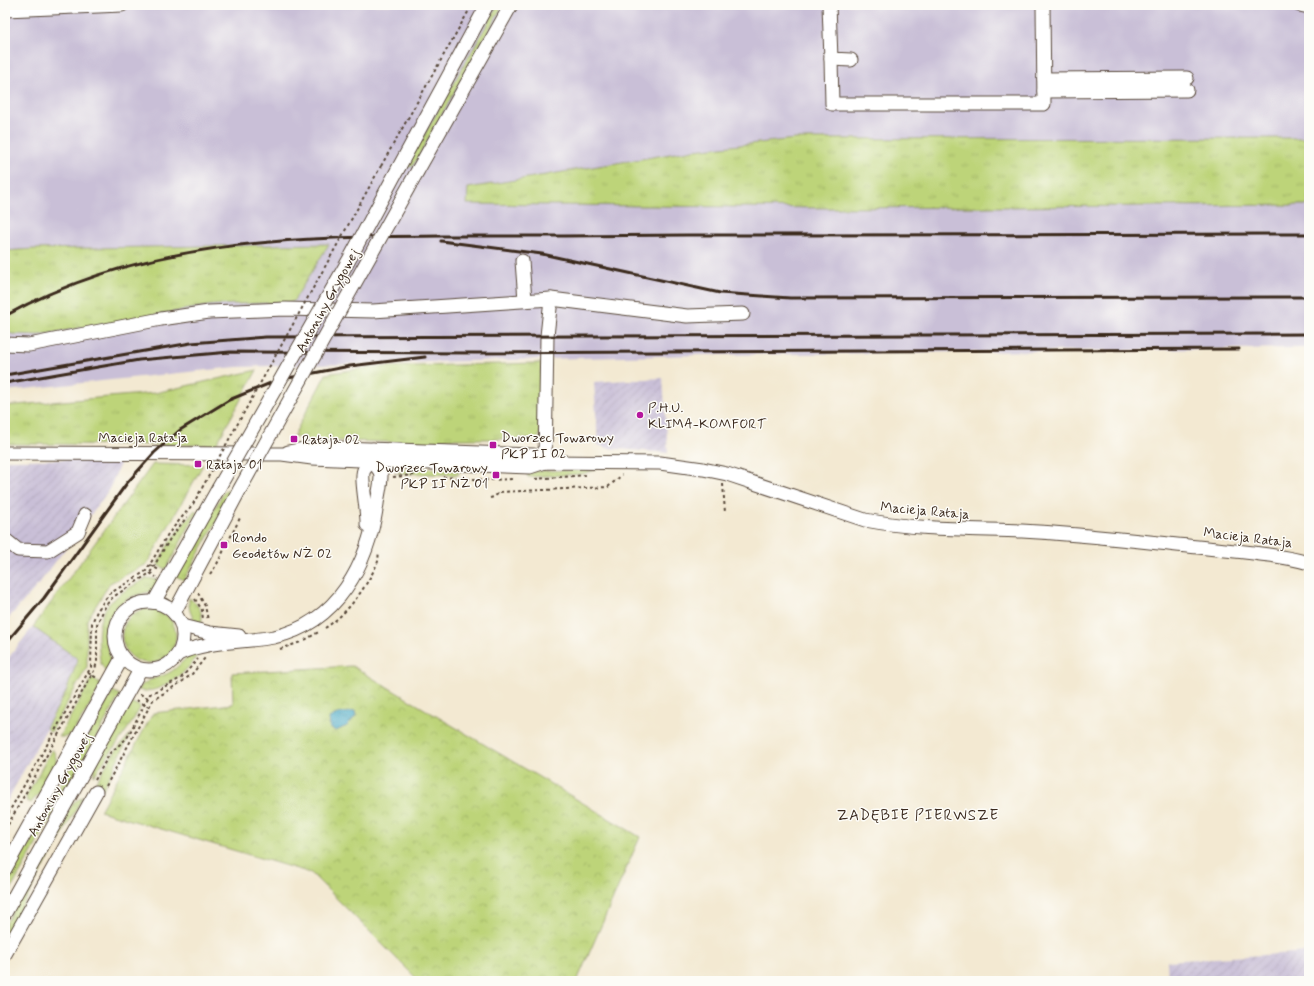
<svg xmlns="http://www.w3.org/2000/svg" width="1314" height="986" viewBox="0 0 1314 986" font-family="Mynerve,sans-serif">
<defs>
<pattern id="industrial-furrows" width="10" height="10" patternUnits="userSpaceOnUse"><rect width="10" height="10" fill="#c9bfd7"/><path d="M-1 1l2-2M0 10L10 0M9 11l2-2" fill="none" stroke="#aea4b8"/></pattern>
<pattern id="grass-tufts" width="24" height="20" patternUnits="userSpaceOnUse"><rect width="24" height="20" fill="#bdd479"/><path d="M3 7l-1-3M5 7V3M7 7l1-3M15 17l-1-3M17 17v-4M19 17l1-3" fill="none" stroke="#a3b668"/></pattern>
<pattern id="park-crowns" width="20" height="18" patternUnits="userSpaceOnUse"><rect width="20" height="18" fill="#bdd479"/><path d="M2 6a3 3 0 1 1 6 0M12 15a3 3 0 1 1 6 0" fill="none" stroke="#a3b668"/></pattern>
<pattern id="water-ripples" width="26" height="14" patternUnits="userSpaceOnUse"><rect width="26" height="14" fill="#44a7c4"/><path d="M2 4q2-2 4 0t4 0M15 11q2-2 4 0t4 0" fill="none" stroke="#3a889f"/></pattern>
</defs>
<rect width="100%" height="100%" fill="#fdfcf7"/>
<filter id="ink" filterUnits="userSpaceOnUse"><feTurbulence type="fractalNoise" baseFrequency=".025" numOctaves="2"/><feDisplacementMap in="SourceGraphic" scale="8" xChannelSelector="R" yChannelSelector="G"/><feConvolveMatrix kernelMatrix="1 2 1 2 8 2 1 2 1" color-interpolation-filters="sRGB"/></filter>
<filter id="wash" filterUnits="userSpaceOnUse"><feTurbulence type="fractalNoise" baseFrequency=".012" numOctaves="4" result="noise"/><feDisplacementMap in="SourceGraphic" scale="16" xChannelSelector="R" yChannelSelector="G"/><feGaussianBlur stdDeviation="0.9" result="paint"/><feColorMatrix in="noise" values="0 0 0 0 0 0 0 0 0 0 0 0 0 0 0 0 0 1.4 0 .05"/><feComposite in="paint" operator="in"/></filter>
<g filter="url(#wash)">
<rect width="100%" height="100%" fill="#f3e9d2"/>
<g fill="url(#industrial-furrows)">
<polygon points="663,378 668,453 607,448 598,445 594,382"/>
<polygon points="122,459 108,492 38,585 5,622 5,460"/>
<polygon points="33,627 78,659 66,692 5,805 5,662"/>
<polygon points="1309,952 1309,981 1168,981 1167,961"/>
</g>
<polygon fill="#c9bfd7" points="5,5 1309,5 1309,348 700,355 237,367 5,391"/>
<g fill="url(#grass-tufts)" stroke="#7c7f4c">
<polygon points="498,5 503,5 413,166 406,167"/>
<polygon points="1309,138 1309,205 831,208 467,204 468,188 694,150 795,139"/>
<polygon points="329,244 293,302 212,305 39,335 12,334 5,331 5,251 34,249"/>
<polygon points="541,363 540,435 536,441 534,439 447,439 430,443 303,440 303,438 293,437 326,374 372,367"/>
<polygon points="257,370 216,445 5,444 5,406 155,393"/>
<polygon points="153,464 203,465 147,564 110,583 87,620 87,667 51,732 46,728 66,692 78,659 33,627"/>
<polygon points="412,467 460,471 458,475 395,473"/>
<polygon points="596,470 582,474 528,477 527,474 537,471"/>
<polygon points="225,490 234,490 184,580 176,576"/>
<polygon points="195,510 197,512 166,569 159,566 158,563 171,540"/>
<path d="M147,578L159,580C157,583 155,588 152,590C148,593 142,593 137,595C125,598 115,606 109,618C100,638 115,654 108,672C100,667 100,660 99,651C94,606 113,597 147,578Z"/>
<path d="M189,598C199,604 204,614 201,625C191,619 188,609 189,598Z"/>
<circle cx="149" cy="636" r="27"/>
<path d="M199,650C194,669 158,697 138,690C147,677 160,679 172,671C182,664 187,654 199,650Z"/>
<polygon points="93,679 102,684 73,733 66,737 59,737 91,680"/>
<polygon points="113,691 120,695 5,900 5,885"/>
<path d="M130,702L139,706L140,708C127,733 109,753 94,776V766Z"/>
<polygon points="131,733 103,789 96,782 113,754"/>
<path d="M52,749C66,767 41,790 31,803L27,801L26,797Z"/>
<polygon points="83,797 5,937 5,925 69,810 74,802"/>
</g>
<polygon fill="url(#park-crowns)" stroke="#7c7f4c" points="352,666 640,837 577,981 419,981 311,873 100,811 153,713 233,704 232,673"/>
<polygon fill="url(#water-ripples)" stroke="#406871" points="355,711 356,716 347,726 336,731 330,728 329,718 337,714"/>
</g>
<g filter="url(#ink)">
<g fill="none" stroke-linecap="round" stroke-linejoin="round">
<defs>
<g id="minor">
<polyline points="829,5 831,59 851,60"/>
<polyline points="1299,5 1309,7"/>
<polyline points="5,10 122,5"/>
<polyline points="831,59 832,104 1044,104 1043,5"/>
<polyline points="1044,79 1187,78"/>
<polyline points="1044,91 1187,90"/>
<polyline points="399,167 487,5"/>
<polyline points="418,170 511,5"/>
<polyline points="522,261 525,300"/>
<polyline points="5,344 29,345 161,319 209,312 285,309 373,311 551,299"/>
<polyline points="288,452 313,447 533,455 545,462"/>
<path d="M5,453L282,454L312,458L530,467L545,462L660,463L703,469L727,474L865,520C918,530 968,529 1022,531C1084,534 1146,542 1207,548C1241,552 1276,554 1309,563"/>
<polyline points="545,462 547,336 551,299 687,316 743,314"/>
<path d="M367,525C368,513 360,477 364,470C366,467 370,463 373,460"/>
<polyline points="7,541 18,550 48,551 78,532 85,515"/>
<circle cx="149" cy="636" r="34"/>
<polyline points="154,602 218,489"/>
<polyline points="174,613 240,489"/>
<polyline points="182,626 210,633 239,636"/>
<path d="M178,654C208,640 242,643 274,637C338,623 368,564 377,504C378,495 381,485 381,476C381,469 375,467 373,461C372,458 373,452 373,449"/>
<polyline points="5,869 122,658"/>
<polyline points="5,913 140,670"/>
<polyline points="5,954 96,792"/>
</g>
</defs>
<use href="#minor" stroke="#574739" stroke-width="15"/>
<g stroke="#574739" stroke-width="2" stroke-dasharray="3 3" stroke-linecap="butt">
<polyline points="381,166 472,5"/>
<polyline points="393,477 414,475"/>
<polyline points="443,477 489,480 512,479"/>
<polyline points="535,479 586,475"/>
<polyline points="723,484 725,513"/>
<polyline points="490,498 494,497 500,492 608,487 622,475"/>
<polyline points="150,565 159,570"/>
<polyline points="150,573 156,577"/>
<polyline points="210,574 217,564 241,516"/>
<polyline points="198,593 205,606 208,620"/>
<polyline points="195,599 202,610 203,620"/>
<path d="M325,628C348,613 365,589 377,564C379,560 378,556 379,552"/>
<polyline points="305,640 320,631"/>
<polyline points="280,649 301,642"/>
<polyline points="88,673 97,678"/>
<polyline points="140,694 148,698"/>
<polyline points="136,700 149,707"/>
<polyline points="95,780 110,753 127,738 150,694 181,678 198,659"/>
<polyline points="106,786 153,700 183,681 192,674 205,658"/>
<polyline points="5,819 91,667 92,623 97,611 109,594 146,571 168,534 193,504 202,488"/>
<polyline points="5,830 95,669 97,662 97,624 106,605 113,597 150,573 171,537 187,517"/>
</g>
<use href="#minor" stroke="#fff" stroke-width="13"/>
<g stroke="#3b2a1e" stroke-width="3">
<polyline points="441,241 542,254 720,293 790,298 1309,297"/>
<path d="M5,316C141,240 290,237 442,236C524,236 605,236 687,235C894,235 1102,235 1309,234"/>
<polyline points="5,375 191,343 266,337 1309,334"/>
<polyline points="5,383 139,360 230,352 477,353 1239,349"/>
<polyline points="5,644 44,598 127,483 154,453 180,430 229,400 278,380 350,366 425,357"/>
</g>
<defs>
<g id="minor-bridge">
<polyline points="218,489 350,258 399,167"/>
<polyline points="240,489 418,170"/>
</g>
</defs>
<use href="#minor-bridge" stroke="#574739" stroke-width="15" stroke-linecap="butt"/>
<polyline stroke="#574739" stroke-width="2" stroke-dasharray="3 3" stroke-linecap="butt" points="202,488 381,166"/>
<use href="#minor-bridge" stroke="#fff" stroke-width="13"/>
</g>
</g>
<g fill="#b5179e" stroke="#fdfcf7" stroke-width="1.5">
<circle cx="640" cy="415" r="4"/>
<rect x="290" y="435" width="8" height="8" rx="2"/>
<rect x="489" y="441" width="8" height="8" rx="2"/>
<rect x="194" y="460" width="8" height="8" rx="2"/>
<rect x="492" y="471" width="8" height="8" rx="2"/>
<rect x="220" y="541" width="8" height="8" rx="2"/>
</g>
<g text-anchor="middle" stroke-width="3" stroke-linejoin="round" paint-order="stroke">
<g font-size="14" fill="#3b2a1e" stroke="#fdfcf7">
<text transform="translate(327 300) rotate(-61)" y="5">Antoniny Grygowej</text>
<text x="143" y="442">Macieja Rataja</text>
<text transform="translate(925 510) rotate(5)" y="5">Macieja Rataja</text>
<text transform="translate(1248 537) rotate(7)" y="5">Macieja Rataja</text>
<text transform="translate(59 784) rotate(-61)" y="5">Antoniny Grygowej</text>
</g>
<g font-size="14" fill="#3b2a1e" stroke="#fdfcf7" text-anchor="start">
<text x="648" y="412">P.H.U.<tspan x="648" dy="16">KLIMA-KOMFORT</tspan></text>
<text x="501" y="442">Dworzec Towarowy<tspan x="501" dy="16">PKP II 02</tspan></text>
<text x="302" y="444">Rataja 02</text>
<text x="206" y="469">Rataja 01</text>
<text x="488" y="472" text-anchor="end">Dworzec Towarowy<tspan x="488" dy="16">PKP II NŻ 01</tspan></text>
<text x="232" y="542">Rondo<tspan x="232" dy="16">Geodetów NŻ 02</tspan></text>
</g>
<g font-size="15" letter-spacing="1" fill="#3b2a1e" stroke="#fdfcf7">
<text x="918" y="820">ZADĘBIE PIERWSZE</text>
</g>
</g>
<rect width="1314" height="986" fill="none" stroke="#fdfcf7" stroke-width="20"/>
</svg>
